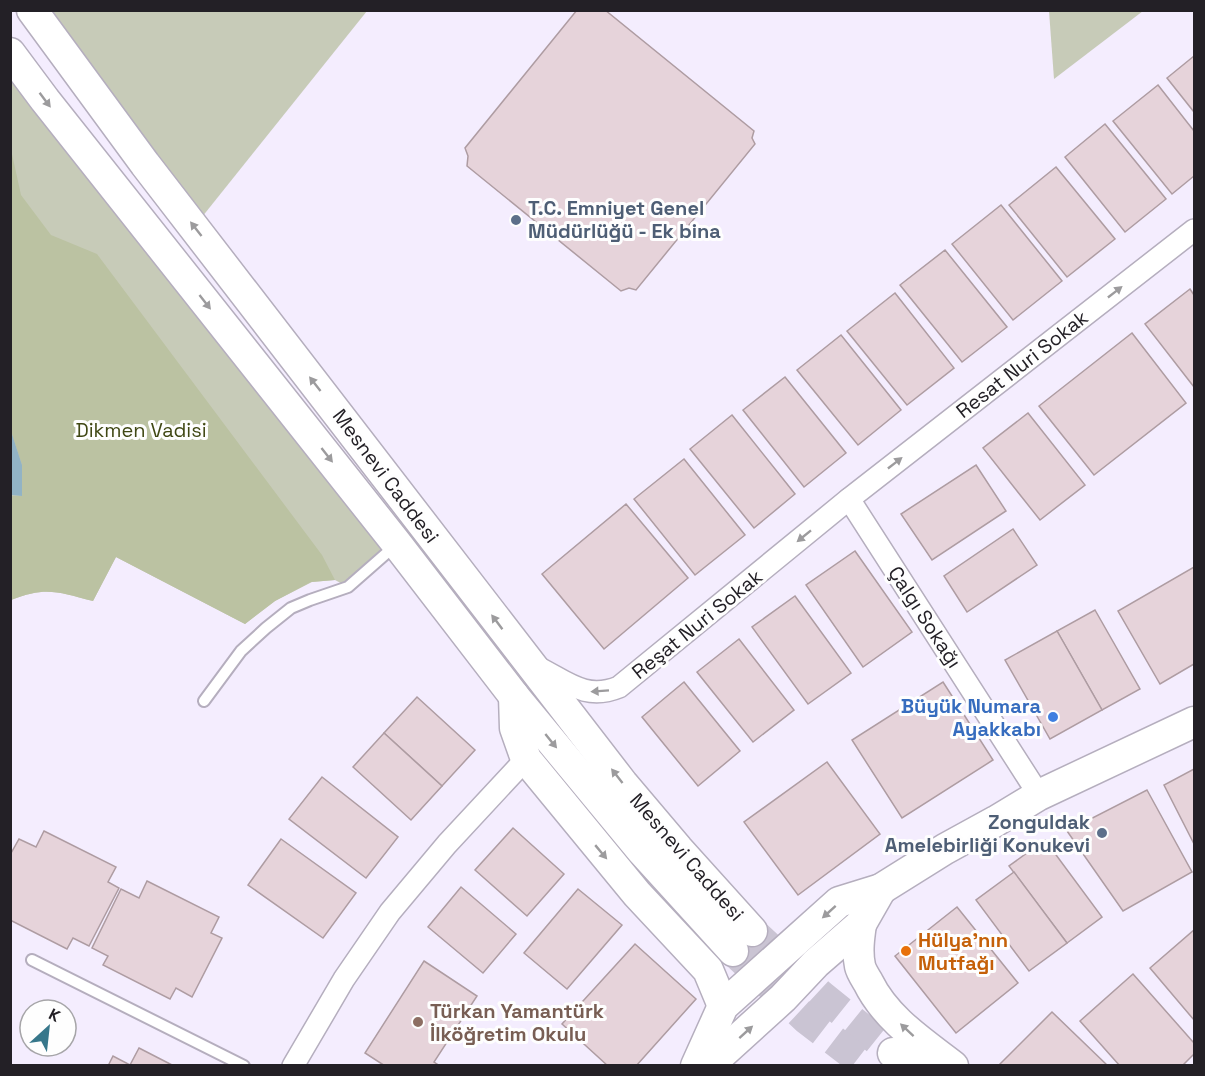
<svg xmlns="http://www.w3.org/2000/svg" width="1205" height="1076" viewBox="0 0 1205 1076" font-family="'Space Grotesk',sans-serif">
<rect width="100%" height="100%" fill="#f4edfe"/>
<g fill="#c7cbb8">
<polygon points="32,11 367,11 194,227"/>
<polygon points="1049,11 1049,10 1143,11 1054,79"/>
<path d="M10,53L397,544L348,587L335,580L312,582L275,601L245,624L116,557L93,601C58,592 46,586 11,600Z"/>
</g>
<path fill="#bbc2a2" d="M10,145L21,195L51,235L97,254L322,555L335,580L311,582L275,601L245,624L116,557L93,601C58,592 46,586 11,600V496H22V465L10,428Z"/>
<polygon fill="#92b3c5" points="10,428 22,465 22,496 11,495"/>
<g fill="#e6d3da" stroke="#ae9ca2" stroke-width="1.5">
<polygon points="577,10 605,10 754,131 752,138 755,144 636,290 629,288 621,291 467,166 468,156 465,148"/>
<polygon points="1194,56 1194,112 1167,78"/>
<polygon points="1158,85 1194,131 1194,176 1172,194 1113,121"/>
<polygon points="1105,124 1166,199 1125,232 1065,157"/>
<polygon points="1056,167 1115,239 1067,277 1009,205"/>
<polygon points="1001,205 1062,281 1013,320 952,244"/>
<polygon points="945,250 1007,327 962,362 900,285"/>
<polygon points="1190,289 1194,295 1194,387 1145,324"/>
<polygon points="895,293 954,368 907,405 847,331"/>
<polygon points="1132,333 1186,403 1094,475 1039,406"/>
<polygon points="841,335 901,410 858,445 797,370"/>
<polygon points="785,377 846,453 804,487 743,410"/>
<polygon points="1028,413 1085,485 1040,520 983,448"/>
<polygon points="732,415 795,494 754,528 690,449"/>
<polygon points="684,459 745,535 695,575 634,499"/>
<polygon points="976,465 1006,511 932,560 901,514"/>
<polygon points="626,504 688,578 604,649 542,574"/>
<polygon points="1013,529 1037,565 967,612 944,576"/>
<polygon points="855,551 912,632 863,667 806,585"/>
<polygon points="1194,567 1194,664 1160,684 1118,611"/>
<polygon points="795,596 851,673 808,704 752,627"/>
<polygon points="1095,610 1140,689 1102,710 1057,631"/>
<polygon points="1057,631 1102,710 1050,739 1005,660"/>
<polygon points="739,639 794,710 753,742 697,672"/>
<polygon points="684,682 740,751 698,786 642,717"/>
<polygon points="943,682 993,760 902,818 852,740"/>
<polygon points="417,697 475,750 442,786 384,733"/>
<polygon points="384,733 442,786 411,820 353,767"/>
<polygon points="827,762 880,834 798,895 744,822"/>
<polygon points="1194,769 1194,844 1164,785"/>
<polygon points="322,777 398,837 366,878 289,819"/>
<polygon points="1147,790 1192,872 1123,911 1067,831"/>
<polygon points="513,828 564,874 527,916 475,870"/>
<polygon points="44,831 116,867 108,882 119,888 89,946 73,938 67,949 10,920 10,855 19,839 36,847"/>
<polygon points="281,839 356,893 323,938 248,885"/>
<polygon points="1045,840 1102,917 1067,943 1009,866"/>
<polygon points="1014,872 1067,943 1029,971 976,900"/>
<polygon points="147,881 219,917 211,933 222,938 192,997 176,988 170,999 103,965 108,956 92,948 121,889 139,898"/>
<polygon points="461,887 516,934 483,973 428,927"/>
<polygon points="578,889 622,925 567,989 524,953"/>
<polygon points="957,907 1018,983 956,1033 895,956"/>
<polygon points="1194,930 1194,1020 1150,968"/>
<polygon points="635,944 696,999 636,1066 608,1066 562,1024"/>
<polygon points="424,961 477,996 434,1062 440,1066 385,1066 365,1053"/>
<polygon points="1133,974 1194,1043 1194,1054 1182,1066 1120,1066 1080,1021"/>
<polygon points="1052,1012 1108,1066 998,1066"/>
<polygon points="139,1048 174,1066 108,1066 113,1056 130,1065"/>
</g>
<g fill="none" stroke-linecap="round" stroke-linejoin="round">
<g stroke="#cac4d3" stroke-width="30" stroke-dasharray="30 15" stroke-linecap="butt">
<polyline points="752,931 821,995 893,1053"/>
<polyline points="733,951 806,1019 867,1066"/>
</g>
<defs>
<g id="service">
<polyline points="204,701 241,651 266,628 291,608 310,600 348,587 397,544"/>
<polyline points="32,960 244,1066"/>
</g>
<g id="minor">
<polyline points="849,499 1039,795"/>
<path d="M537,667C566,681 585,701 619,687L849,499L1194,230"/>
<polyline points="293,1066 344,979 390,912 447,844 526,759"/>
</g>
<g id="secondary">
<polyline points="32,10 145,164 623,784 678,849 752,931"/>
<polyline points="10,53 45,100 397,544 514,696 642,851 733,951"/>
<polyline points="514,696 515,728 526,759 637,894 708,970 723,1006"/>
<path d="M861,924C859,938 857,952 860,966C861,971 865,977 868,982C886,1019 922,1042 953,1066"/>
<polyline points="893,1053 911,1066"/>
<polyline points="696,1066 723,1006 839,902 881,889 945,849 996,821 1039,795 1194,722"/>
<polyline points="708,1066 783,998 816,963 861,924 881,889"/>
</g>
</defs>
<use href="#service" stroke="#b5aebe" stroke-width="14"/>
<use href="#minor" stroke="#b5aebe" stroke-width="24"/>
<use href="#secondary" stroke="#b5aebe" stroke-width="33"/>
<use href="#service" stroke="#fff" stroke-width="10"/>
<use href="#minor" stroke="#fff" stroke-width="21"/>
<use href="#secondary" stroke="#fff" stroke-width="30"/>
</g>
<defs><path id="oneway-solid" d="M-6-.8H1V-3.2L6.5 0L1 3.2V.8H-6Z" transform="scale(1.5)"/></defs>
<g fill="#9c9b9d">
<use href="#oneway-solid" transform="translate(45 100) rotate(53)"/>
<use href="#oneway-solid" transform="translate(196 229) rotate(-128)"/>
<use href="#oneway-solid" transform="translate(1115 292) rotate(-38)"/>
<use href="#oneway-solid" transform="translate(205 302) rotate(52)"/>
<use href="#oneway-solid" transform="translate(315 384) rotate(-128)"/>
<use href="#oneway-solid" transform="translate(327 455) rotate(52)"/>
<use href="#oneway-solid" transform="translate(895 463) rotate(-38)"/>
<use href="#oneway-solid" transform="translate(804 536) rotate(141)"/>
<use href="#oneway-solid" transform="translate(497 622) rotate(-127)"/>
<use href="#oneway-solid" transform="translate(600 691) rotate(176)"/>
<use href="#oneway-solid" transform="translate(551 741) rotate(51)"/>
<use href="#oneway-solid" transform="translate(617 776) rotate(-128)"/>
<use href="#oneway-solid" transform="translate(601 852) rotate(50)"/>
<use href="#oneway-solid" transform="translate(829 912) rotate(138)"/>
<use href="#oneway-solid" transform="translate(907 1030) rotate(-137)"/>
<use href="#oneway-solid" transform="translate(746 1032) rotate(-42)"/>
</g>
<g fill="#5c6f8a" stroke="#fefefe" stroke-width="2">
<circle cx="516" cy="220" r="6"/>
<circle cx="1102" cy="833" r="6"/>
</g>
<circle fill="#3f7fe0" stroke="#fefefe" stroke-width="2" cx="1053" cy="717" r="6"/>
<circle fill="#e8710a" stroke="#fefefe" stroke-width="2" cx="906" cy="951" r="6"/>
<circle fill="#8d6e63" stroke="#fefefe" stroke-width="2" cx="418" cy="1022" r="6"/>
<g text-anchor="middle" stroke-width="6" stroke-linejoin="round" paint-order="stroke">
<g font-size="20" font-weight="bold" fill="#4e5e75" stroke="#fefefe" text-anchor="start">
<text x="528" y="215">T.C. Emniyet Genel<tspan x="528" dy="23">Müdürlüğü - Ek bina</tspan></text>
<text x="1090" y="829" text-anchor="end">Zonguldak<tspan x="1090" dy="23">Amelebirliği Konukevi</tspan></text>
</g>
<g font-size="20" fill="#232026" stroke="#fefefe">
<text transform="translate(1022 364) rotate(-38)" y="7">Resat Nuri Sokak</text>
<text transform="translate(386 476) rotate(53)" y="7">Mesnevi Caddesi</text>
<text transform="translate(925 617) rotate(57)" y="7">Çalgı Sokağı</text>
<text transform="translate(697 624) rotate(-39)" y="7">Reşat Nuri Sokak</text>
<text transform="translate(687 857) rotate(49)" y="7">Mesnevi Caddesi</text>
</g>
<g font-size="20" fill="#404814" stroke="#fefefe">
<text x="141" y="437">Dikmen Vadisi</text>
</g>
<g font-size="20" font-weight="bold" fill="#366cbe" stroke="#fefefe" text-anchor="end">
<text x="1041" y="713">Büyük Numara<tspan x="1041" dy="23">Ayakkabı</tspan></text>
</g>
<g font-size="20" font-weight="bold" fill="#c56008" stroke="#fefefe" text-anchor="start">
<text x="918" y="947">Hülya'nın<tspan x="918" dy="23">Mutfağı</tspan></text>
</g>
<g font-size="20" font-weight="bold" fill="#785e54" stroke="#fefefe" text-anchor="start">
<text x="430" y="1018">Türkan Yamantürk<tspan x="430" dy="23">İlköğretim Okulu</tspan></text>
</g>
</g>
<rect width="1205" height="1076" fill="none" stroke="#232026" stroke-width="24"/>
<g transform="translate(48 1028) rotate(27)"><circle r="28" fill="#fefefe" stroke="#a6a5a8" stroke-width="1.5"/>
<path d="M0-4.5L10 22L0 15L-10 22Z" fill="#37778b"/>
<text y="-9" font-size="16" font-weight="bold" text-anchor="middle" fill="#232026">K</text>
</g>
</svg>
